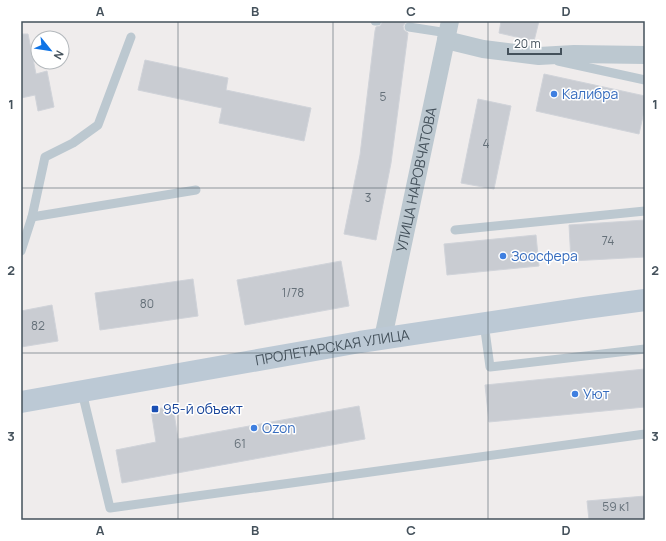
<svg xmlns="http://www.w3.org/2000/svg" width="666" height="541" viewBox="0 0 666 541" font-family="Manrope,sans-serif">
<rect width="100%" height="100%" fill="#efecec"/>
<g fill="#c9ccd2" stroke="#d0d3d9">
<polygon points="383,21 410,21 406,22 403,26 404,30 408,33 391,163 376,240 344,234 360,155 375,31 376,27 380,26"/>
<polygon points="501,21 539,21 534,41 499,33"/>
<polygon points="21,34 28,34 36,74 47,71 54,107 38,111 35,95 21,98"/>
<polygon points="145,60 228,78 226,90 311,108 304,141 219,123 222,108 138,90"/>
<polygon points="544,74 645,96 645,107 639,134 536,111"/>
<polygon points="478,99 511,106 494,189 461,183"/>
<polygon points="645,220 645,257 571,261 569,225"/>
<polygon points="536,235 539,266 447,275 444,244"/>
<polygon points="341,261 349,306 245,325 237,280"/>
<polygon points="193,279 198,316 100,330 95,293"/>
<polygon points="52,305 58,341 21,347 21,311"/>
<polygon points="645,369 645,407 489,422 485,385"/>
<polygon points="173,406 178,439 359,406 365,439 122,483 116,450 156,442 151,410"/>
<polygon points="645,496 645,520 589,520 587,501"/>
</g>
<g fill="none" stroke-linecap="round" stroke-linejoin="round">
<g stroke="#bcc8d0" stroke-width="9">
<polyline points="375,21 377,21"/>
<polyline points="409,27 448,33"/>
<polyline points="558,61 645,80"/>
<polyline points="32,217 196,190"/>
<polyline points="455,230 645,211"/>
<polyline points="21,251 32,217 45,157 73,143 98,125 131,37"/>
<polyline points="484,323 490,367 645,349"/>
<polyline points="82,392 110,508 645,434"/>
</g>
<g stroke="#bcc8d0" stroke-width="18">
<polyline points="446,40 483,49 539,56 574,54 645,55"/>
<path id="s1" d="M383,338L450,21"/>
</g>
<path stroke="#bcc9d5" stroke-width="22" id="s2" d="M21,402L360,342L585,308L645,300"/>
</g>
<path fill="none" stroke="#44515b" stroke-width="1" stroke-opacity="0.55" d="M178,21V520M333,21V520M488,21V520M21,188H645M21,353H645"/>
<g fill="#3f7fe0" stroke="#fff" stroke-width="1.5">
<circle cx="554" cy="94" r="4"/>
<circle cx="503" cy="256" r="4"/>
<circle cx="575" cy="394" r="4"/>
<circle cx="254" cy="428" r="4"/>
</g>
<rect fill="#1a4fb4" stroke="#fff" stroke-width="1.5" x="151" y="405" width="8" height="8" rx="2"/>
<g text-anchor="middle" stroke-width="3" stroke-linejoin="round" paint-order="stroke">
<g font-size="12" fill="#657079">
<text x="383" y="101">5</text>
<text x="486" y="148">4</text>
<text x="368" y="202">3</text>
<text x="608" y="245">74</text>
<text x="293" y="297">1/78</text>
<text x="147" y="308">80</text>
<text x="38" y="330">82</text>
<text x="240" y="448">61</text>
<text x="616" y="511">59 к1</text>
</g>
<g font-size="14" fill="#366cbe" stroke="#fff" text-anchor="start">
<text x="562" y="99">Калибра</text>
<text x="511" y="261">Зоосфера</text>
<text x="583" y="399">Уют</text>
<text x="262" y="433">Ozon</text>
</g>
<g font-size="14" fill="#44515b" stroke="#fff">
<text dy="5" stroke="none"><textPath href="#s1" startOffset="162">УЛИЦА НАРОВЧАТОВА</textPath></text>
<text dy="5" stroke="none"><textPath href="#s2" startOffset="316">ПРОЛЕТАРСКАЯ УЛИЦА</textPath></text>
</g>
<g font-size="14" fill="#164399" stroke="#fff" text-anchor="start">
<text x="163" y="414">95-й объект</text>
</g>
</g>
<rect width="666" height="541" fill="none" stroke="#ffffff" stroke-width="44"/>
<g transform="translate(50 50) rotate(120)"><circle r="19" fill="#ffffff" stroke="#b4b9bd"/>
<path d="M0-3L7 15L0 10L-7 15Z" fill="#0f74e6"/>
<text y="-6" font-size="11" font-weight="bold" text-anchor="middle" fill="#44515b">N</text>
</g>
<path d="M508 48v6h53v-6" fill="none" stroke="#44515b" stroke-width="2"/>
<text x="514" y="48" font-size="12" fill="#44515b" stroke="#ffffff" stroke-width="3" paint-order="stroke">20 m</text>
<rect x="22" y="22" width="622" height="497" fill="none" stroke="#44515b" stroke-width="1.5"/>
<g font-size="13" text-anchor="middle" font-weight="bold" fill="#44515b">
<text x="100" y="16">A</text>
<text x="255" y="16">B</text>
<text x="411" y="16">C</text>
<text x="566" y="16">D</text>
<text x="11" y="109">1</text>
<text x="655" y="109">1</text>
<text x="11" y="275">2</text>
<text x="655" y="275">2</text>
<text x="11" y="441">3</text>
<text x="655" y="441">3</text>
<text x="100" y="535">A</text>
<text x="255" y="535">B</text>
<text x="411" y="535">C</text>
<text x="566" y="535">D</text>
</g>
</svg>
